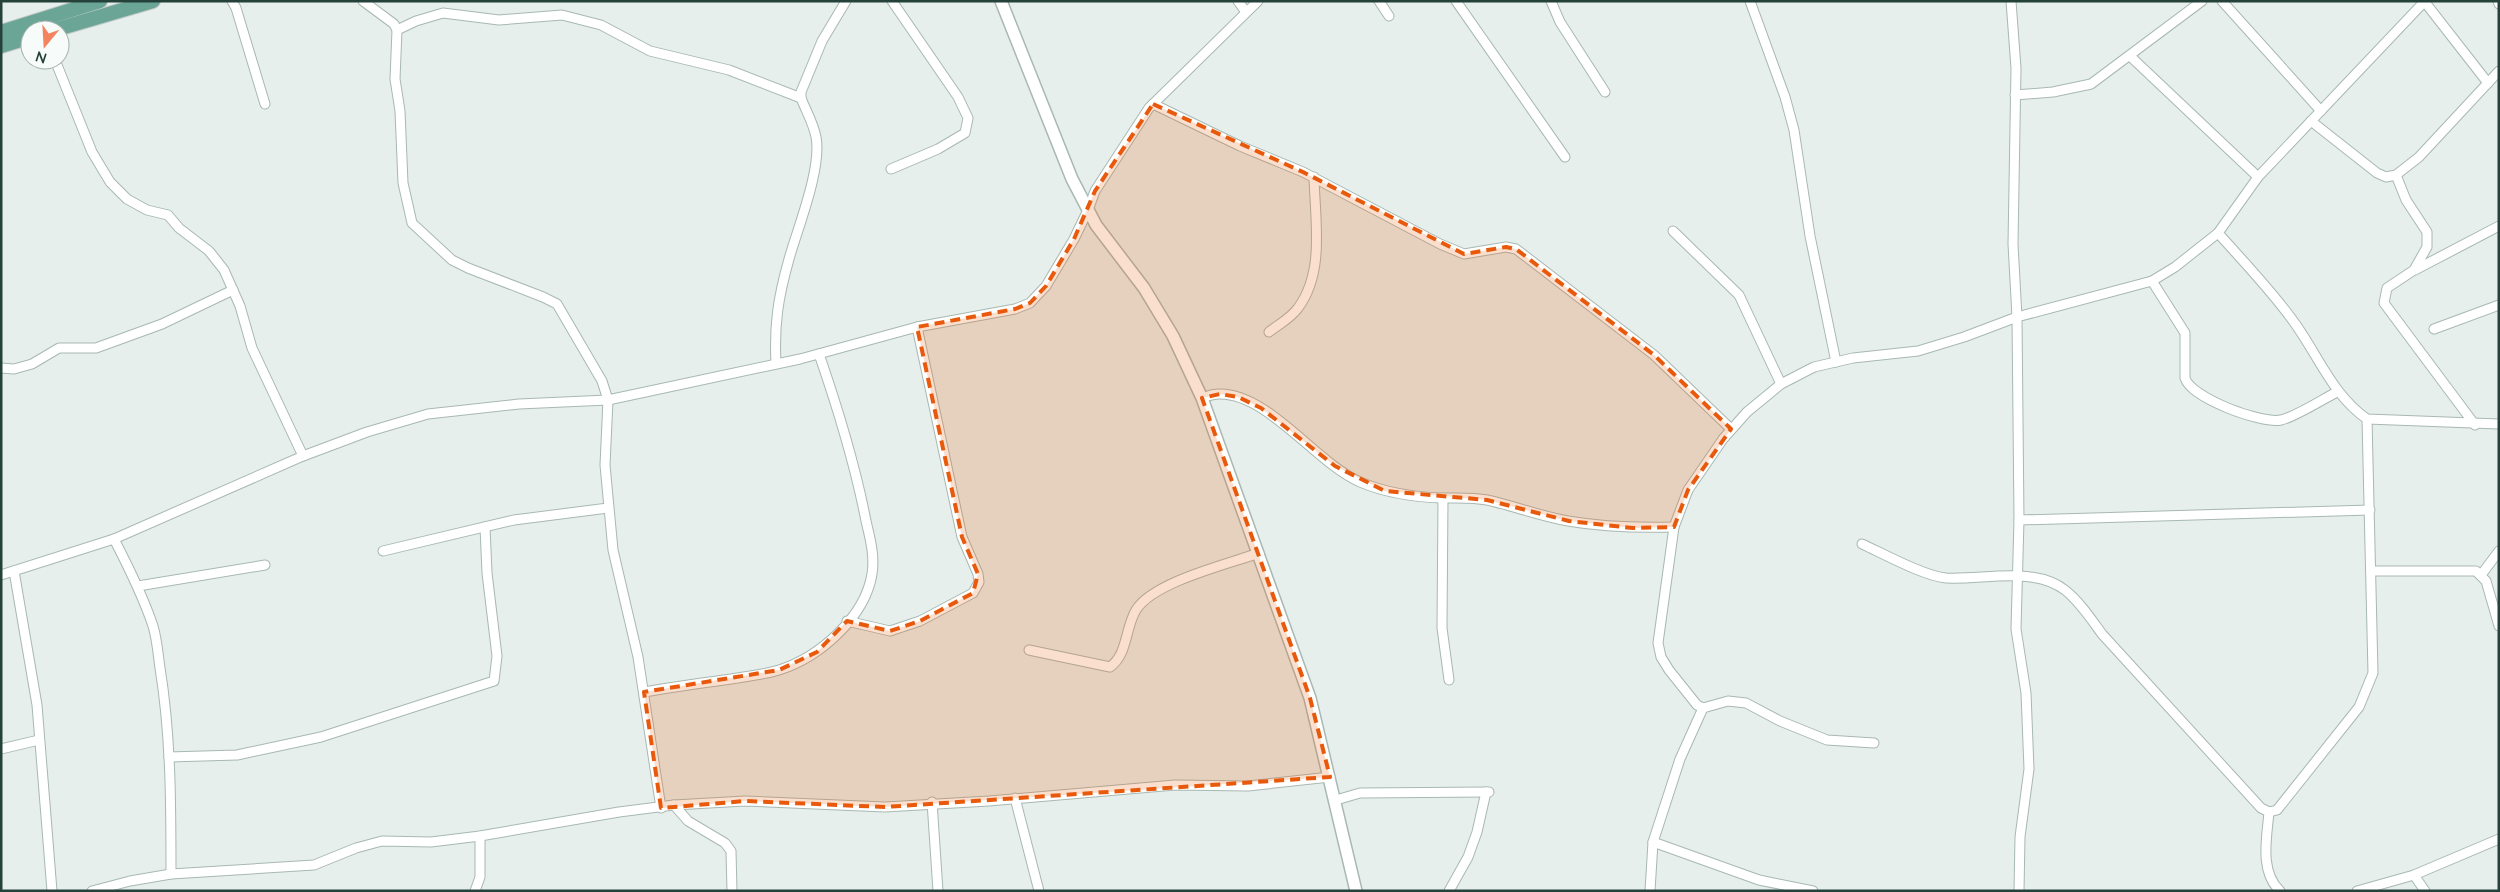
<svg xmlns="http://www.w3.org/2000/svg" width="2500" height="892" viewBox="0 0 2500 892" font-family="Lato,sans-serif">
<rect width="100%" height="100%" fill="#e6efeb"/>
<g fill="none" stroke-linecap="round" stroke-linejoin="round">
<defs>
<g id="minor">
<polyline points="232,1 236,8 265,104"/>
<polyline points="363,1 394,24 397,30 395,79 400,111 403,183 412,223 452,260 468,268 543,297 557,304 602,381 608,400 605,465 613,550 638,657 661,808"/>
<polyline points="1238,1 1246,12"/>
<polyline points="1379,1 1389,16"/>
<polyline points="1456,1 1565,157"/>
<polyline points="1551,1 1560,22 1605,92"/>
<polyline points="1750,1 1785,97 1794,130 1810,236 1836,362"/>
<polyline points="2011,1 2016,68 2013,244 2017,317 2019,520 2016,629 2026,693 2029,769 2020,837 2019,891"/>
<polyline points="2222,1 2321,111"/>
<polyline points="2424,1 2488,83"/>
<polyline points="2498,1 2499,4"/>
<polyline points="397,30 416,21 443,13 499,20 562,15 601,25 650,51 729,70 801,98"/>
<polyline points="2130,56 2258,177"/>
<polyline points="55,60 92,152 110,182 127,199 147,210 168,215 179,228 209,251 224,270 240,306 252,348 303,456"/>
<polyline points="2015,95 2053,92 2091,84 2202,1"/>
<polyline points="1153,104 1240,146 1303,172 1440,244 1464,254 1506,247 1516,249 1654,355 1731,429"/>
<polyline points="2311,121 2377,173 2386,177 2396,175 2419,157 2499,71"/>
<polyline points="891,169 938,149 965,133 968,118 958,97 892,1"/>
<polyline points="2396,175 2406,200 2427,232 2427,247 2414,270 2387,288 2384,303 2475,425"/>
<polyline points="1673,231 1739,295 1781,384"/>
<path d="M2218,233C2243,261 2269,288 2291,318C2317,352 2331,394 2367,419L2499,424"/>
<polyline points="2415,270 2499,226"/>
<path d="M2152,281L2185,333V378C2191,398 2261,424 2281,420C2295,417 2323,399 2337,392"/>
<polyline points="2434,329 2499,305"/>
<path d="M1269,332C1278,325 1291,318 1298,308C1325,272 1315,220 1314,177"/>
<path d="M776,364C774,324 778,298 789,259C798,227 822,168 816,137C813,122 806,111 801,98V92L822,41L846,1"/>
<polyline points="1,368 14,369 32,364 59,348 96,348 162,324 233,290"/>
<path d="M1202,398C1207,396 1214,394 1220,394C1269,394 1316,463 1360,482C1386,493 1413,497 1441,498C1456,498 1472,497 1487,500C1514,506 1540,516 1568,521C1603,527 1638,528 1674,527"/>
<polyline points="1443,498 1442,628 1449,680"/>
<polyline points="2019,520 2370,510"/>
<path d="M114,539C129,568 143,596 153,626C157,639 158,654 160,668C171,736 171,805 171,874"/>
<path d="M1862,544C1884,554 1924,576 1946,578C1984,580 2034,566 2065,590C2080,602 2091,619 2102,634L2261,808L2269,812L2277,810L2359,707L2373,673L2367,419"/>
<polyline points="383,551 514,520 608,508"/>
<polyline points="14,571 37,705 52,891"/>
<polyline points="2371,571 2476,571 2486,581 2499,626"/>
<polyline points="1,575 114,539 303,456 367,432 428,414 519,404 608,400 800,359 917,327 1015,309 1030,303 1046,286 1074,239 1088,210 1095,191 1149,108 1258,1"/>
<polyline points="2481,575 2499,551"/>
<polyline points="138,586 265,565"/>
<polyline points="847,621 890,631 920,621 973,593 979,582 978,574 962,537 917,327"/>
<path d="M1029,650L1110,667C1128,654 1125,628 1136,610C1153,582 1228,564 1259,553"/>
<path d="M644,692C673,687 702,683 731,679C747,676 763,675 779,670C820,657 865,617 872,574C875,556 870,538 866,521C855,464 838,409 819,354"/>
<polyline points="1703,708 1680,759 1653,842 1759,880 1813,891"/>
<polyline points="1874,743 1827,740 1780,721 1746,703 1728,701 1703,708 1697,705 1669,670 1661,657 1658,643 1674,527 1688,490 1723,439 1747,412 1781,384 1814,367 1853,358 1918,351 1964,337 2017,317 2152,281 2175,267 2218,233 2258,177 2425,1"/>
<polyline points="1,749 39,740"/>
<polyline points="169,757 237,755 321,737 494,681 497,656 487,573 485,527"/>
<polyline points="1015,798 1039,891"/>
<polyline points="1336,800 1360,793 1489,792"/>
<polyline points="932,802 938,891"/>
<polyline points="674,805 688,821 725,843 731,851 732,891"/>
<path d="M2269,812C2267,837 2259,871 2280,891"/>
<polyline points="2414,875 2425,891"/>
<polyline points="92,891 130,881 171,874 314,865 356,848 382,841 431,842 480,836 619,812 674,805 745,801 885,807 989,801 1175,785 1248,786 1330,777"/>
<polyline points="475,891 480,877 480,836"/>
<polyline points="1449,891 1468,857 1477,832 1486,792"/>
<polyline points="1650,891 1653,842"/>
<polyline points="2357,891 2414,875 2499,839"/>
</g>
<polyline id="tertiary" points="1001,1 1072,179 1096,225 1144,288 1173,336 1202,398 1310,698 1356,891"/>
<g id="primary">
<polyline points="54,30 153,1"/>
<polyline points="1,32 100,1"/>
<polyline points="1,46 30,37"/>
</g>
</defs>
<use href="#minor" stroke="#a8b8b2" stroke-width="11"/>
<use href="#tertiary" stroke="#a8b8b2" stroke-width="14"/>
<use href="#primary" stroke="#c2cac8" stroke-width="16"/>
<use href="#minor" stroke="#fff" stroke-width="9"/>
<use href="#tertiary" stroke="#fff" stroke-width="11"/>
<use href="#primary" stroke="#6aa596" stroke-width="14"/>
</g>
<path fill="#e8590c" fill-opacity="0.2" stroke="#e8590c" stroke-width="4" stroke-dasharray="10 6" stroke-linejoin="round" d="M1153,104L1303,172L1464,254L1506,247L1516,249L1654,355L1731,429L1688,490L1674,527L1633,528L1569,521L1487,500L1385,491L1335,466L1261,408L1238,397L1220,394L1202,398L1310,698L1330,777L885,807L745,801L661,808L644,692L779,670L817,652L847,621L890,631L920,621L973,593L978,574L962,537L917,327L1015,309L1030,303L1046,286L1074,239L1095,191Z"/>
<rect width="2500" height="892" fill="none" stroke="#24423a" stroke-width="5"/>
<g transform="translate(45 45) rotate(198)"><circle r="24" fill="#f7fbf9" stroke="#a3b1ad"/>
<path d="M0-4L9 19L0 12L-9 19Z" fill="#f4845f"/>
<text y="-8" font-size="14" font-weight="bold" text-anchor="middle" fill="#24423a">N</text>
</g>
</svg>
